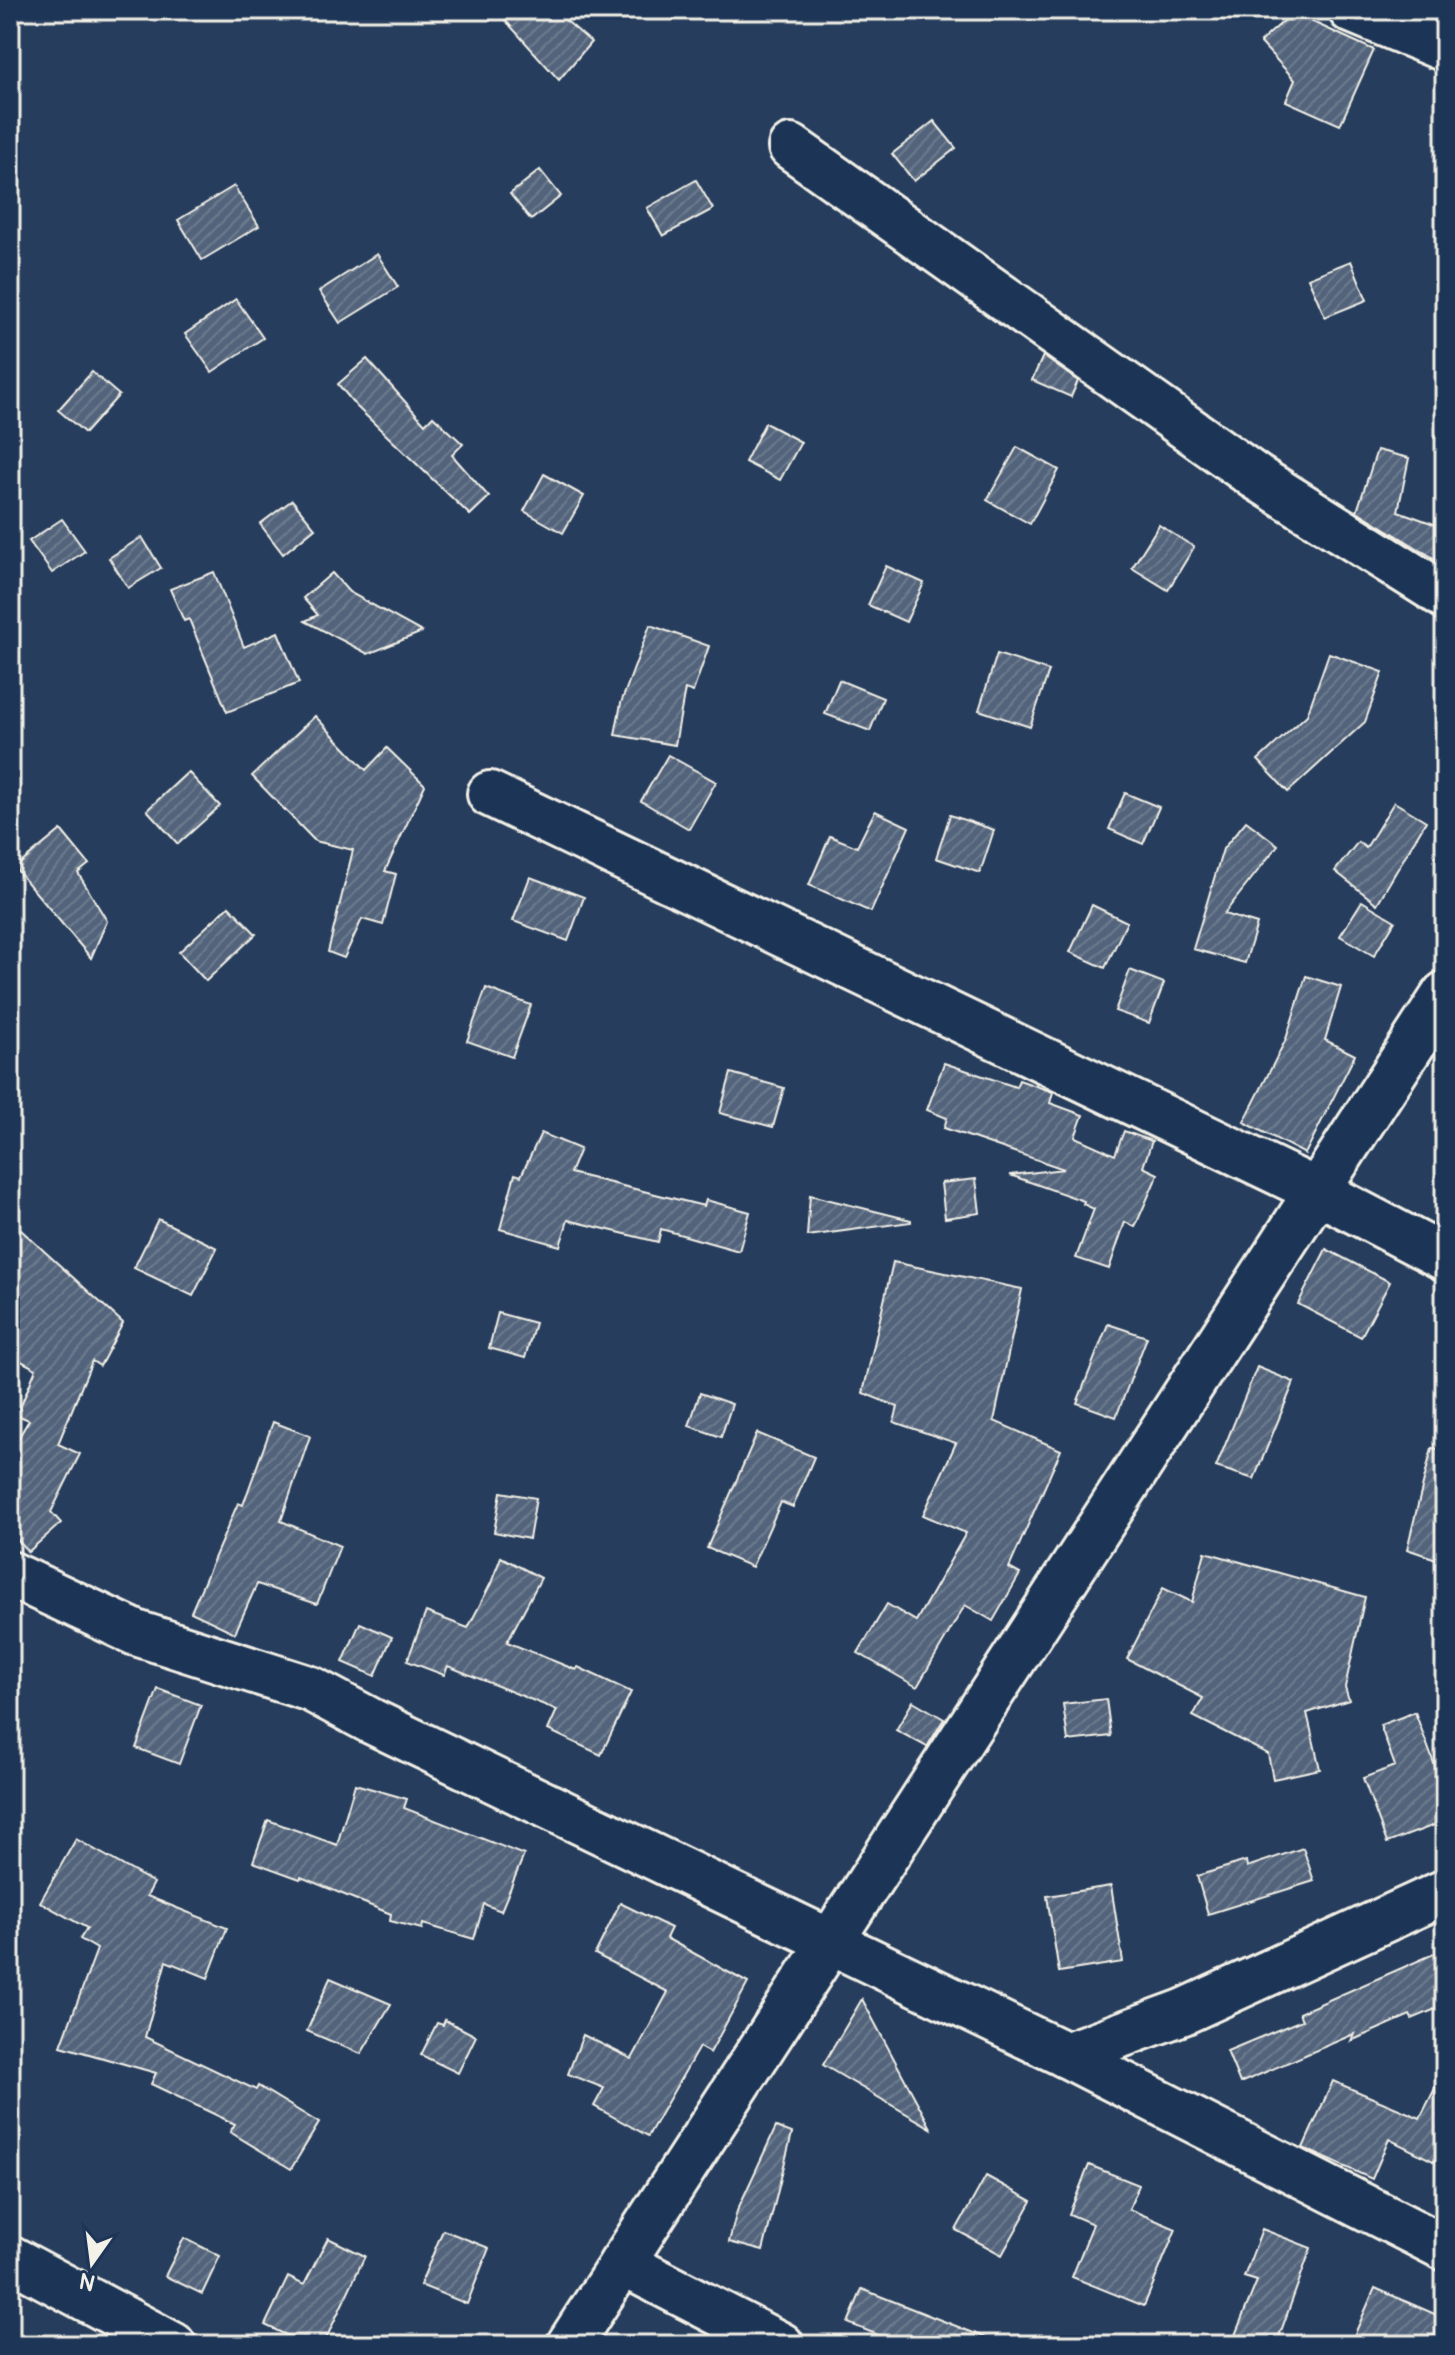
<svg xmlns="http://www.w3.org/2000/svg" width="1455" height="2355" viewBox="0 0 1455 2355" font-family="Pangolin,sans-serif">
<defs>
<pattern id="building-hatch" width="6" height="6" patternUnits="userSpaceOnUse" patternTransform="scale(2)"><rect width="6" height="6" fill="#52647b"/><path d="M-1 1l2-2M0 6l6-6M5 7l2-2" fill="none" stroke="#6c7b8e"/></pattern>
</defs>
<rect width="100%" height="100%" fill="#263d5d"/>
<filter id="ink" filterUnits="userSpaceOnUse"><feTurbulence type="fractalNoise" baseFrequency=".0125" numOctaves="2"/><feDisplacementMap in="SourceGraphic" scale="16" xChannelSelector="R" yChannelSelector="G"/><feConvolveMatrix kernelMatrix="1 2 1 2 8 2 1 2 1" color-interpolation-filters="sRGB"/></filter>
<g filter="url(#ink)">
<g fill="url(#building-hatch)" stroke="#f4f1e8" stroke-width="2">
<polygon points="496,10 554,10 591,42 559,80"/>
<polygon points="1293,13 1374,50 1340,125 1286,101 1295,80 1260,42"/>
<polygon points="934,121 956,148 914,181 892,154"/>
<polygon points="540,170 561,196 531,220 510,194"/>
<polygon points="696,180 713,209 663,236 647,208"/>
<polygon points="234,186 259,226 202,260 178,220"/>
<polygon points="377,254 398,287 340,323 319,291"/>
<polygon points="1351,261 1367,300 1325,317 1308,278"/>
<polygon points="236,299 263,338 212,372 185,334"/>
<polygon points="1043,356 1078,381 1071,397 1032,380"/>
<polygon points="367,359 425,424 433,416 463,444 452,455 489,497 470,515 356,406 338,384"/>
<polygon points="92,372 119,395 85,433 58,410"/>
<polygon points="765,423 801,442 780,480 745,462"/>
<polygon points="1017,447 1059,470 1030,524 987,500"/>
<polygon points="1377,450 1409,458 1398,511 1445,528 1445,565 1357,511"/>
<polygon points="544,474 584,496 563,533 524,511"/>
<polygon points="292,500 315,528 283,554 260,524"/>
<polygon points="62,519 85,551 52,573 29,541"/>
<polygon points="1159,525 1194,547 1168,590 1132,568"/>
<polygon points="142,537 161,568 128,588 109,558"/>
<polygon points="886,566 924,583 906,622 868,605"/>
<polygon points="214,572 244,647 278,632 299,683 227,712 189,619 184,621 170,589"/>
<polygon points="332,573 349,592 422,632 368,654 305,621 318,615 303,598"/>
<polygon points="650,625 709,646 693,692 685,689 675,745 615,735 621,703"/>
<polygon points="1329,653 1383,672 1365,722 1288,792 1258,760 1307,715"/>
<polygon points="997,654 1049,671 1030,727 979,710"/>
<polygon points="839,680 883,698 870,731 825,714"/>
<polygon points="315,716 366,770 387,748 425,785 385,871 396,874 383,925 362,919 344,958 328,952 353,850 315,841 252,776"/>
<polygon points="668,755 716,782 689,829 641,801"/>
<polygon points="188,772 220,806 178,844 147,810"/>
<polygon points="1125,793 1159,807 1143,844 1109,829"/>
<polygon points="1394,802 1426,821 1377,904 1335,871 1358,842 1366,848"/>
<polygon points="875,811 909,827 871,912 809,885 830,836 857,847"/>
<polygon points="950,815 994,830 980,873 936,858"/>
<polygon points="1246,821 1278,845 1224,914 1257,924 1245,963 1193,949 1223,849"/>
<polygon points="61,830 89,864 78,873 107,921 91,958 15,868"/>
<polygon points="530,877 584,897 568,941 513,921"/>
<polygon points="1362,901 1395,921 1374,956 1340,936"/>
<polygon points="1092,905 1127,922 1105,968 1070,952"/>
<polygon points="229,906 256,934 206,981 179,952"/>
<polygon points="1130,970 1164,983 1149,1023 1115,1011"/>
<polygon points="1306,976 1341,987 1325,1040 1355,1055 1305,1154 1244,1122 1286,1039"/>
<polygon points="486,988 531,1005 512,1057 467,1041"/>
<polygon points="944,1063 1016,1087 1019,1080 1053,1092 1050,1103 1083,1115 1075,1137 1115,1155 1124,1131 1152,1141 1143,1167 1158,1174 1135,1227 1125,1222 1109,1269 1076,1258 1094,1209 1083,1204 1084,1201 1010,1175 1064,1169 944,1128 947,1118 927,1110"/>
<polygon points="731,1073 784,1088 773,1127 720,1113"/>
<polygon points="541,1133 580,1149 570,1173 704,1206 706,1200 750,1212 739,1251 661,1229 658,1242 568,1220 560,1246 500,1229 515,1174 521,1176"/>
<polygon points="976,1179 980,1213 945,1218 941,1183"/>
<polygon points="810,1195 911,1220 911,1222 807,1236"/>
<polygon points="158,1219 217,1248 193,1296 134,1268"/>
<polygon points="10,1220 123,1323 100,1366 92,1361 58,1444 80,1454 51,1512 61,1523 28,1552 10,1531 10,1452 29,1420 17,1415 36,1369 10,1355"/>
<polygon points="1326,1249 1390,1282 1361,1337 1298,1304"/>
<polygon points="893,1262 1022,1289 994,1421 1061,1450 1009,1568 1020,1574 993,1621 965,1605 917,1687 858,1653 887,1604 916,1621 966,1533 923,1515 956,1443 894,1422 898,1407 863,1393"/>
<polygon points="498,1313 535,1323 525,1358 489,1348"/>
<polygon points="1108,1324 1147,1337 1116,1417 1077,1403"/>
<polygon points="1257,1367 1294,1382 1254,1479 1216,1467"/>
<polygon points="700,1393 732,1404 721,1437 689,1426"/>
<polygon points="273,1422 310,1436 281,1521 340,1546 317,1604 257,1584 235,1633 191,1612 238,1503 243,1505"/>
<polygon points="757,1433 814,1457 793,1507 781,1502 752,1567 707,1548"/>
<polygon points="1432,1448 1445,1450 1445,1562 1407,1549"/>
<polygon points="501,1492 536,1498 529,1539 494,1532"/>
<polygon points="1205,1552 1365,1597 1345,1687 1349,1700 1307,1713 1320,1769 1273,1779 1268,1754 1193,1716 1203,1698 1127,1659 1163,1588 1192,1602"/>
<polygon points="501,1557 541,1578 507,1642 576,1670 578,1667 631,1692 601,1755 548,1730 557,1710 448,1666 444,1675 407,1661 426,1612 468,1628 491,1583"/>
<polygon points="360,1623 392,1637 375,1676 343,1662"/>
<polygon points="158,1689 201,1705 179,1764 136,1748"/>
<polygon points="1106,1699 1111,1736 1068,1741 1063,1704"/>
<polygon points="913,1701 944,1719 927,1747 896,1730"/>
<polygon points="1415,1712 1445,1793 1445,1821 1387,1843 1363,1778 1395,1766 1380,1725"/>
<polygon points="355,1784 407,1799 404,1808 524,1855 501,1911 484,1904 474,1939 423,1924 422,1929 390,1921 391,1914 301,1877 300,1879 253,1862 268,1820 337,1845"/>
<polygon points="76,1839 154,1883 147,1896 227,1928 208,1978 166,1961 145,2037 256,2090 258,2086 319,2123 291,2169 230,2132 235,2124 151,2084 156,2073 61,2046 97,1949 80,1939 87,1928 40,1902"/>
<polygon points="1303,1848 1314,1881 1208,1914 1197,1876 1246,1861 1247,1867"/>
<polygon points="1111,1886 1123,1962 1059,1972 1047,1896"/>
<polygon points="620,1903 671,1928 666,1938 748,1983 710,2053 699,2047 648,2136 594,2106 604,2088 568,2074 583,2035 632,2059 668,1992 595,1954"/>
<polygon points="1445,1949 1445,2005 1412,2019 1410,2015 1351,2041 1354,2034 1240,2083 1227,2051 1302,2020 1299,2013"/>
<polygon points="330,1978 391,2004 361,2054 307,2031"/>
<polygon points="862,1999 931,2128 823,2065"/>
<polygon points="445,2020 476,2036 458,2073 421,2055 437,2023 443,2025"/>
<polygon points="1445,2069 1445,2167 1389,2139 1372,2179 1303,2148 1333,2081 1420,2118"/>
<polygon points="776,2127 792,2133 763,2251 729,2242 737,2211"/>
<polygon points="1089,2165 1139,2185 1129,2209 1176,2229 1144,2306 1072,2277 1093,2224 1069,2214"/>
<polygon points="986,2176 1032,2201 1002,2255 956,2230"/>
<polygon points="1262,2229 1311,2248 1276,2345 1231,2345 1257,2281 1244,2277"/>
<polygon points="443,2230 489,2248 467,2304 420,2285"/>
<polygon points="184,2238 220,2256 202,2294 165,2276"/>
<polygon points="328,2238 365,2256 323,2345 307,2345 265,2325 288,2277 304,2285"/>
<polygon points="1375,2288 1444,2318 1432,2345 1350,2345"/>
<polygon points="862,2289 999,2343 999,2345 903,2345 848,2323"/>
</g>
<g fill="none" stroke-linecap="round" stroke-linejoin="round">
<defs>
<g id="street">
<polyline points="1351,10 1445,49"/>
<polyline points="791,147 1256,477 1445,596"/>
<polyline points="490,794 1317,1191 1445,1258"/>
<polyline points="10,1574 136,1633 311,1689 371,1721 1066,2055 1445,2248"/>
<polyline points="1066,2055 1183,2012 1445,1892"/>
<polyline points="10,2258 173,2345"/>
<polyline points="622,2263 781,2345"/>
<polyline points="569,2345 1445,994"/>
</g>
</defs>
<use href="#street" stroke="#f4f1e8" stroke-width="50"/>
<use href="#street" stroke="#1d3557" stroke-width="44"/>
</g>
</g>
<rect width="1455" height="2355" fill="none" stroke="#1d3557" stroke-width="40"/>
<rect x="20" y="20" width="1415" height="2315" fill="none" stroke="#f4f1e8" stroke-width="3" filter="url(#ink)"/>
<g transform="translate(92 2263) rotate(194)" stroke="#1d3557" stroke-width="6" paint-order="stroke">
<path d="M0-6L14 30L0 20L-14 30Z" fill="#f4f1e8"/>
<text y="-12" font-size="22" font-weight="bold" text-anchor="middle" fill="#f4f1e8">N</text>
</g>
</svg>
